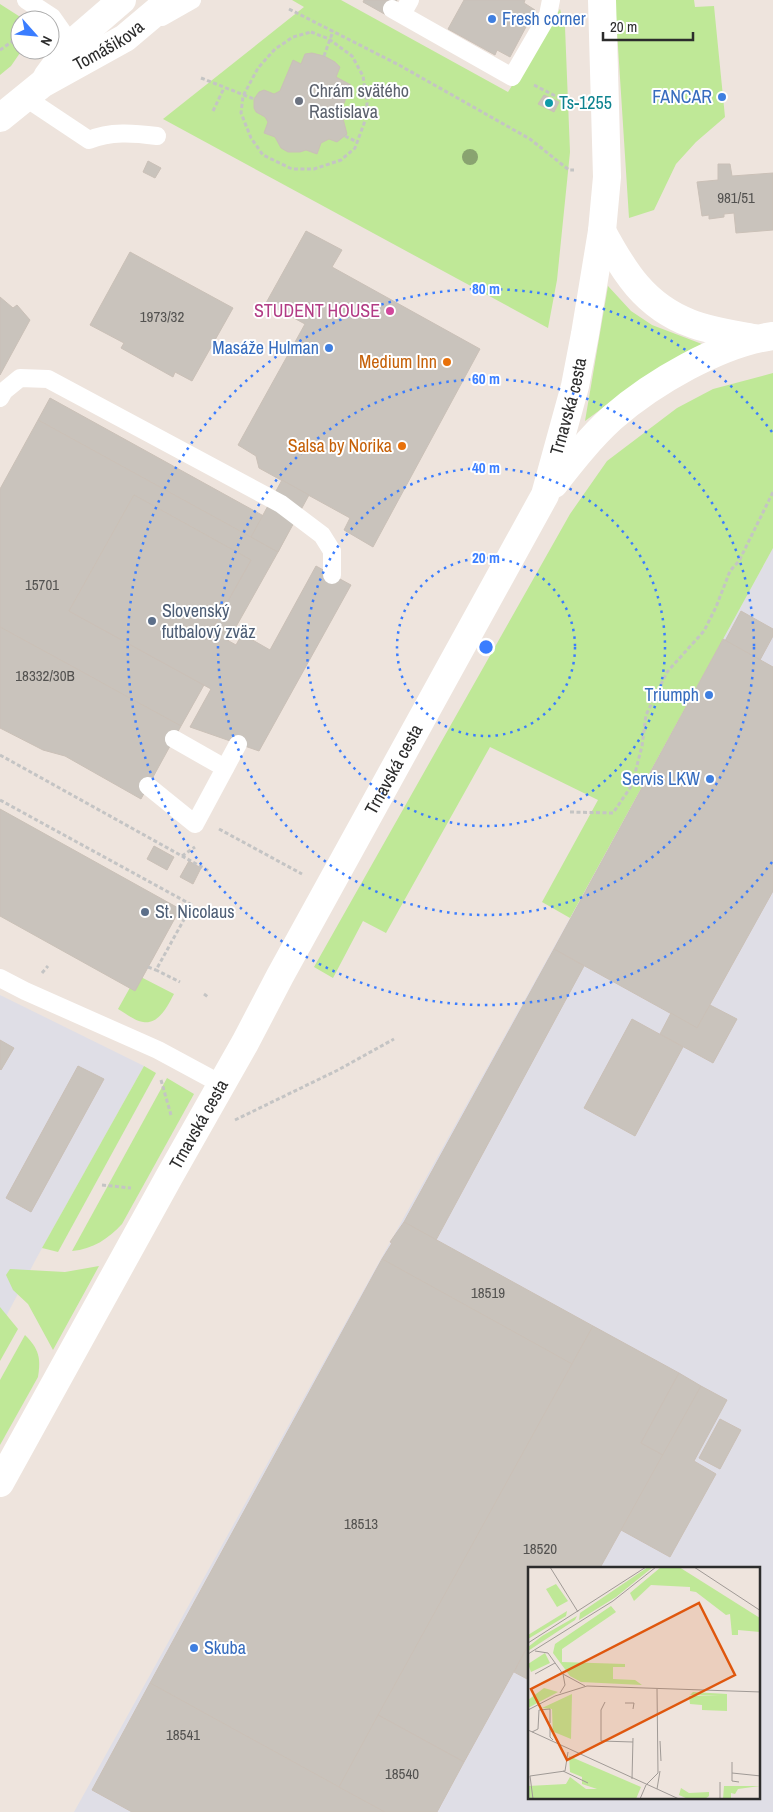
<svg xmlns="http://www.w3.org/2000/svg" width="773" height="1812" viewBox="0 0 773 1812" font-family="'Archivo Narrow',sans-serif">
<rect width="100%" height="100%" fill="#eee4dd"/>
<g fill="#dfdee6" fill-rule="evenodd">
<path d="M773,548V1812H74L570,918ZM529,1568H759V1798H529Z"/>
<polygon points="0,995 144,1066 36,1259 0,1328"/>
</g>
<g fill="#bfe897">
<polygon points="292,0 341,0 508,92 560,9 565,27 570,152 557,280 548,328 163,119 304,7"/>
<polygon points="615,0 694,0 695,7 714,6 725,117 696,142 676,164 654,210 629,218"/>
<polygon points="0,4 25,20 20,20 20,50 22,50 11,66 0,75"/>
<polygon points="608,286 631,311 652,325 702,344 643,378 585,421"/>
<polygon points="773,373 773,548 570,918 542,902 598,800 490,747 386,933 363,921 333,978 314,967 570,514 607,461 677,408 713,389"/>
<path d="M137,975L174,994C168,1005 159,1025 143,1022C135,1021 125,1013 118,1009Z"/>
<polygon points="144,1066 156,1073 58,1252 42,1248"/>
<path d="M167,1078L194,1094L122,1224C108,1239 93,1249 72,1251Z"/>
<polygon points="99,1266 53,1350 28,1304 13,1290 6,1275 10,1269 65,1272"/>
<polygon points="0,1307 18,1329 0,1361"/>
<path d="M25,1335C39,1349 41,1358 38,1377L0,1445V1380Z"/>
</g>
<g fill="#c9c3bc" stroke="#cac0b7">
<polygon points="364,0 397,0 388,16 363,2"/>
<polygon points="464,0 525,0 524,3 535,10 510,57 497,50 495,55 448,29"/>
<polygon points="312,53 324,56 335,62 340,67 336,77 351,85 341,111 347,134 337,142 329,139 321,143 317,154 306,150 300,152 288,152 281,148 275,137 264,133 268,122 265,117 256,112 254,108 254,99 259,92 264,90 274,94 280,91 293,60 301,64 305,54"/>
<polygon points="544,95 559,102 554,112 538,104"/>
<polygon points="148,161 161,168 155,178 143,172"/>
<polygon points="718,164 730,164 732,176 773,173 773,230 736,233 734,213 724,214 724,217 709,219 709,215 702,216 697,182 718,180"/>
<polygon points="306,231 342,250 332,267 480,349 373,547 344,530 350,518 259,468 256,456 238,445 305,324 266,303"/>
<polygon points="130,252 233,308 192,381 175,372 173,377 121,348 124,343 90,325"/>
<polygon points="0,297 13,308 17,305 30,320 0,375"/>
<polygon points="50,398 289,530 278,552 38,420"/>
<polygon points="38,420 278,552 228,641 211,631 251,560 134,495 69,611 204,685 181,726 0,627 0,489"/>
<polygon points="282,480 309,495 278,552 251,537"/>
<polygon points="134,495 251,560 211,631 236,645 242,634 270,650 316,566 351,585 259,751 190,727 211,689 69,611"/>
<polygon points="741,611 773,629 773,636 760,660 725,641"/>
<polygon points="0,627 181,726 141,799 65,756 43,750 0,728"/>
<polygon points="723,639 773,667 773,891 697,1028 554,949"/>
<polygon points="0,809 180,909 135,991 0,916"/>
<polygon points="154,846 174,857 167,870 147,859"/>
<polygon points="189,861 201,868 193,884 180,877"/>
<polygon points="554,949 584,966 436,1240 404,1222"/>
<polygon points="710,1005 737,1019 713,1063 660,1034 671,1013 697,1028"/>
<polygon points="632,1019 683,1047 635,1136 584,1108"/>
<polygon points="0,1040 14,1048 1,1070 0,1069"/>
<polygon points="78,1066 104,1079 31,1212 6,1198"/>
<polygon points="404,1222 593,1326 572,1364 382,1259 392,1243 390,1242"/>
<polygon points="382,1259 572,1364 339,1787 150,1683"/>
<polygon points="593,1326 679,1373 641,1443 663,1455 600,1568 529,1568 529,1644 464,1762 378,1715"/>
<polygon points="679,1373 701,1386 663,1455 641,1443"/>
<polygon points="701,1386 727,1400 694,1461 716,1474 670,1557 621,1530"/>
<polygon points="720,1419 741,1430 720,1469 699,1458"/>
<polygon points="529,1644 529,1680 514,1672"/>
<polygon points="150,1683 339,1787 385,1812 132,1812 92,1790"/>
<polygon points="378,1715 464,1762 437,1812 385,1812 339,1787"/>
</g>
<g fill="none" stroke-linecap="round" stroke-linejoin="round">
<g stroke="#c4c4c4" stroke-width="3" stroke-dasharray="4 2.5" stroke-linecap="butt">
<polyline points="289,9 399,65 530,139 569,170 574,170"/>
<polygon points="311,32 329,39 352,56 363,76 367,103 366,118 355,148 341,160 314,169 292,169 263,155 251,138 241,113 243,96 258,68 275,49 293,37"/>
<polyline points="0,50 20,36"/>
<polyline points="324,56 333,31"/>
<polyline points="201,78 254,99"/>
<polyline points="534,85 573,105"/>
<polyline points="213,111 224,88"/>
<polyline points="345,136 357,142"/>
<polyline points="0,755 209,871"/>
<polyline points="0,800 192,905 156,970 180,982"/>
<polyline points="570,812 613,813 632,785 642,746 646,715 667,672 704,631 716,607 730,571 739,561 773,492"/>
<polyline points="219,829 302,874"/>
<polyline points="182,856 195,847"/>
<polyline points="148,967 156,970"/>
<polyline points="42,973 48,966"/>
<polyline points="204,994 208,997"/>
<polyline points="161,1080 171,1115"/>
<polyline points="235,1120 338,1070 394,1039"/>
<polyline points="102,1185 131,1188"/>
</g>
<g stroke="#fff" stroke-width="18">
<polyline points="26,0 52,17 71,44"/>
<polyline points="392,9 512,77 548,15 551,0"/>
<polyline points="402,14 410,0"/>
<polyline points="162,17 192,0"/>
<path d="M26,98L89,140C110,131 134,133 157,136"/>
<polyline points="0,398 4,391 20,378 48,379 281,504 322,535 332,551 332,575"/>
<polyline points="174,739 225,768"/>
<polyline points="148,786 195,824 238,744"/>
<polyline points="0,978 25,991 158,1050 221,1084"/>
</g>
<g stroke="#fff" stroke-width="28">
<polyline points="47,77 71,44 122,0"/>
<path id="s1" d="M0,118L42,84L125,38L170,0"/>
<path d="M602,231C624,272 645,306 690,323C710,331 733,334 754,338"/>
<path d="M554,484C572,461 590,438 612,418C652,383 720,343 773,336"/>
<path id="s2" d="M0,1483L169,1177L245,1043L280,976L545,495L575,386L585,334L602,231L607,177L602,0"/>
</g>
</g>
<circle fill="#89a370" cx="470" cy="157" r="8"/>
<g fill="none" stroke="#3a7dff" stroke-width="2.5" stroke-dasharray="2.5 5">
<circle cx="486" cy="647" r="89"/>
<circle cx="486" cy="647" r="179"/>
<circle cx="486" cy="647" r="268"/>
<path d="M772 862A358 358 0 1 1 772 432"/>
</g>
<g fill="#3f7fe0" stroke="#fff" stroke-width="2">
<circle cx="492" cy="19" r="5"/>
<circle cx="722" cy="97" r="5"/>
<circle cx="329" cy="348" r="5"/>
<circle cx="709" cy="695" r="5"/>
<circle cx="710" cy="779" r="5"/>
<circle cx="194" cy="1648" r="5"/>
</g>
<circle fill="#6b7280" stroke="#fff" stroke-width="2" cx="299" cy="101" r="5"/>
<circle fill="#0f9aa8" stroke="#fff" stroke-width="2" cx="549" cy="103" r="5"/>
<circle fill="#d1479c" stroke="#fff" stroke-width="2" cx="390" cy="311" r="5"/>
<g fill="#e8710a" stroke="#fff" stroke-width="2">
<circle cx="447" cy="362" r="5"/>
<circle cx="402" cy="446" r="5"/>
</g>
<g fill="#5c6f8a" stroke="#fff" stroke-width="2">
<circle cx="152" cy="621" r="5"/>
<circle cx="145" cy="912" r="5"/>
</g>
<g text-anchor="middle" stroke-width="4" stroke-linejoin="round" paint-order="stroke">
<g font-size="15" fill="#535250">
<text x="736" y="203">981/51</text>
<text x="162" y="322">1973/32</text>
<text x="42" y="590">15701</text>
<text x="45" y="681">18332/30B</text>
<text x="488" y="1298">18519</text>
<text x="361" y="1529">18513</text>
<text x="540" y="1554">18520</text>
<text x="183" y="1740">18541</text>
<text x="402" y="1779">18540</text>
</g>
<g font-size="18" fill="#366cbe" stroke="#fff" text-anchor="end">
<text x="502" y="25" text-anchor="start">Fresh corner</text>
<text x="712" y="103">FANCAR</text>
<text x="319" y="354">Masáže Hulman</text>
<text x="699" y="701">Triumph</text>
<text x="700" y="785">Servis LKW</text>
<text x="204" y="1654" text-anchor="start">Skuba</text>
</g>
<g font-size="18" fill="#2c2c2c" stroke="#fff">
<text dy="6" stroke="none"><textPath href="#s1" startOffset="131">Tomášikova</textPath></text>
<text dy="6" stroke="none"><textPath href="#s2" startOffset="1220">Trnavská cesta</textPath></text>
<text dy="6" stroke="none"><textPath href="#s2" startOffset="815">Trnavská cesta</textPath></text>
<text dy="6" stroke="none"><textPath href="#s2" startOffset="410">Trnavská cesta</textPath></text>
</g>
<g font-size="18" fill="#5b616d" stroke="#fff" text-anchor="start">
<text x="309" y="97">Chrám svätého<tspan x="309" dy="21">Rastislava</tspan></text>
</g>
<g font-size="18" fill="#0d838f" stroke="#fff" text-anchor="start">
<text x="559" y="109">Ts-1255</text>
</g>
<g font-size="18" fill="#b23c85" stroke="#fff" text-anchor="end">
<text x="380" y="317">STUDENT HOUSE</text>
</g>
<g font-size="18" fill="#c56008" stroke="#fff" text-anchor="end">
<text x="437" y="368">Medium Inn</text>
<text x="392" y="452">Salsa by Norika</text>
</g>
<g font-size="18" fill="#4e5e75" stroke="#fff" text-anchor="start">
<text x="162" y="617">Slovenský<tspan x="162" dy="21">futbalový zväz</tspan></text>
<text x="155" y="918">St. Nicolaus</text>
</g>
</g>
<g transform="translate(528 1567)">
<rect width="232" height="232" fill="#eee4dd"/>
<path d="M120,0H125L88,30L51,53L52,46ZM133,0H151L224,46L232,51V65L210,63V68H204L202,47L198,48L168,25L162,24V20L123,18L106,34L102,26ZM28,17L40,34L29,40L18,22ZM83,39L88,45L34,82V95L97,97V100H85V112L107,113L114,118L53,115L42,109L25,86L27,77ZM39,44L38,49L0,72V68ZM49,49L47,53L0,84V80L14,69ZM17,86L22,96L3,105L0,97ZM16,121L30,125L0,141V133ZM165,125L199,127V144L174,143V138L162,137L161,129H192L162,128ZM44,127L43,172L26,165L25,171L24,142L14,141ZM41,189L113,220L108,232H0V219L38,217L42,210L58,222H69L54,217V210L42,205ZM196,219H232L210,222L207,227L203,226V232H195ZM153,221L161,226L181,225V229L177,232H160L151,228Z" fill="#bfe897"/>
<path fill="none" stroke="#a09a96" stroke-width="1" d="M22,0L50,45M166,0L233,44M0,76L118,0M7,84L20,86L35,107L57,119M0,87L85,34L128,0M7,107L27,96M32,126L37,118L35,107M77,135L73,143V174L105,175M97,136H106L105,142M0,143L27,129L59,119L233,125M22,159V170L25,173M0,163L151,232M4,165L10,162L11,143L22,142V156M132,174L133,194M204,195V214L211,215M35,204L60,216M204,206L233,209M104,212L105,171M129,222L132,204M5,232L2,209L37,204L40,185M112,232L118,218L130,206L129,122M192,232V215"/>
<path fill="#df570e" fill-opacity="0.15" stroke="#df570e" stroke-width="2.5" d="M171,36L207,108L39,193L3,122Z"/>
<rect width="232" height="232" fill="none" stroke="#2c2c2c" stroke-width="2.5"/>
</g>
<circle cx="486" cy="647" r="8" fill="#3a7dff" stroke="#fff" stroke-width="2.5"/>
<g font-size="15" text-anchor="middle" font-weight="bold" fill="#3a7dff" stroke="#fff" stroke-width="4" stroke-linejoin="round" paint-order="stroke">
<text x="486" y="294">80 m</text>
<text x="486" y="384">60 m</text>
<text x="486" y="473">40 m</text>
<text x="486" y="563">20 m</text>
</g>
<g transform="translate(35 35) rotate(117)"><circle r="24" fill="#ffffff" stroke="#ababab"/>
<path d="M0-4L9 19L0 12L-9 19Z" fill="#3a7dff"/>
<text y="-8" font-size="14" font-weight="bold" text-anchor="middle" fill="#2c2c2c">N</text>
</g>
<path d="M603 32v8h90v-8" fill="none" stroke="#2c2c2c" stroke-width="2.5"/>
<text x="610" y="32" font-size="15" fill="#2c2c2c" stroke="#ffffff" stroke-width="4" paint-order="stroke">20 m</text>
</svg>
